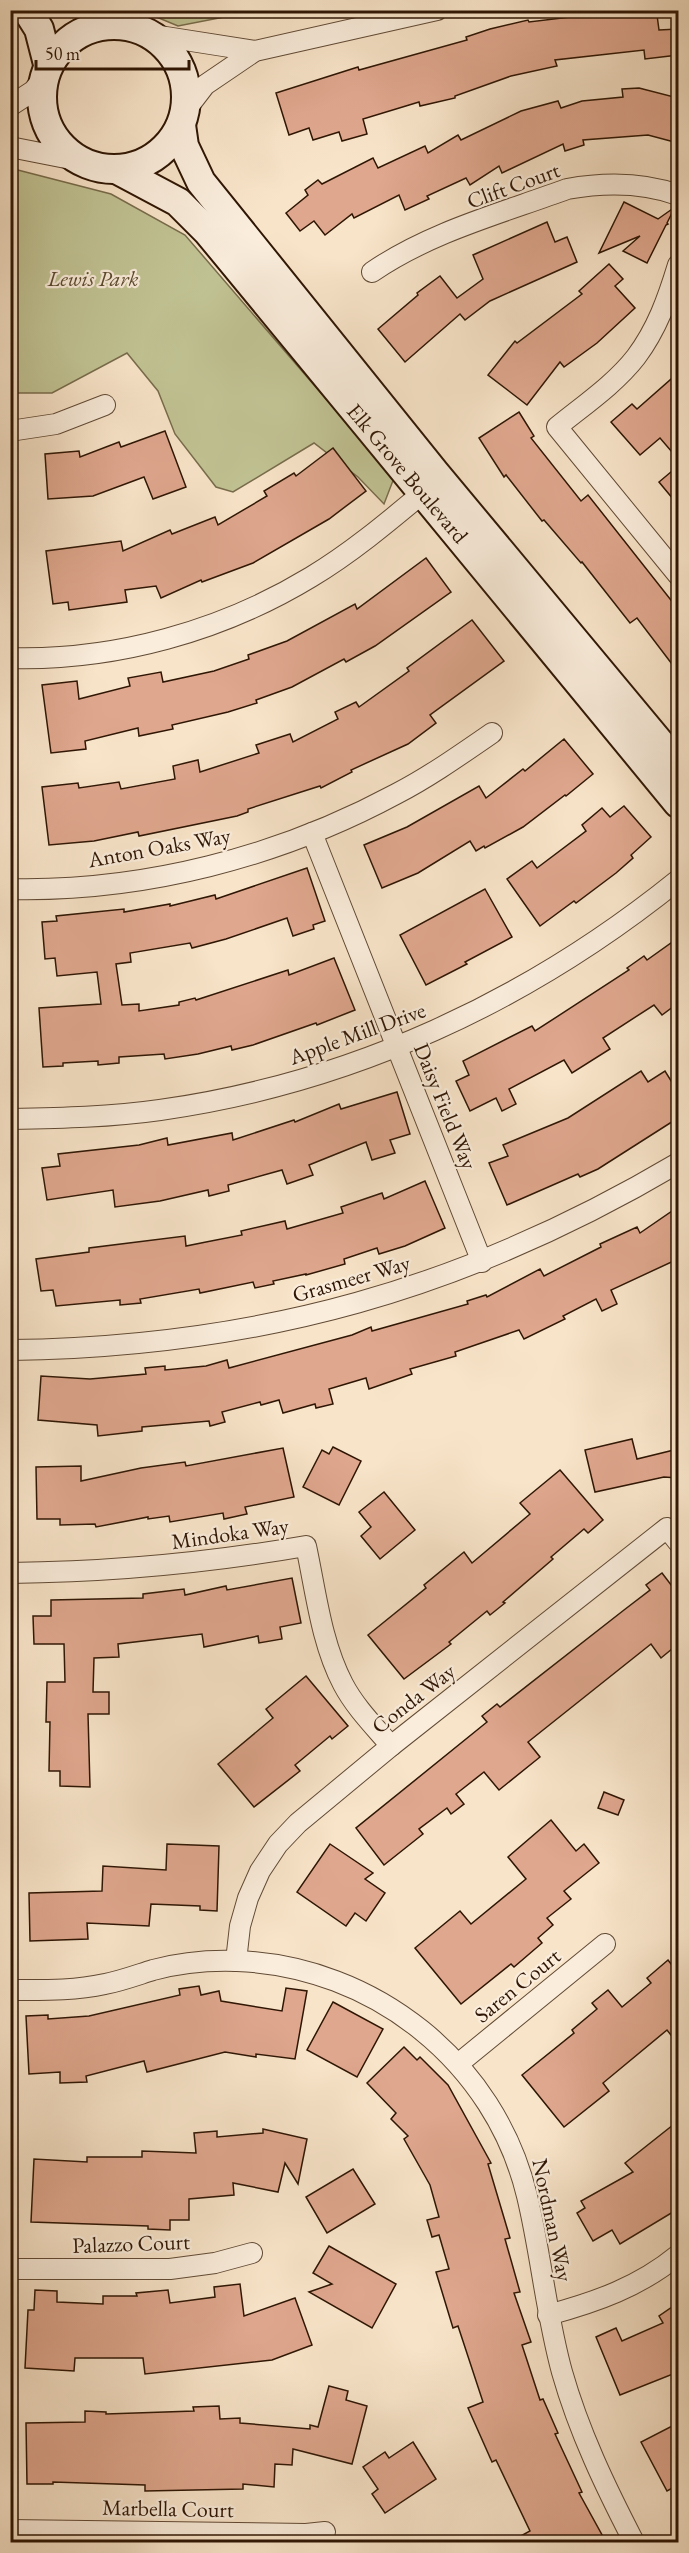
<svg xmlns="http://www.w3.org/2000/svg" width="689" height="2553" viewBox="0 0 689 2553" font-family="'EB Garamond',serif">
<rect width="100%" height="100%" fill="#f8e4c9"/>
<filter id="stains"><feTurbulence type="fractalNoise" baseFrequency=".00333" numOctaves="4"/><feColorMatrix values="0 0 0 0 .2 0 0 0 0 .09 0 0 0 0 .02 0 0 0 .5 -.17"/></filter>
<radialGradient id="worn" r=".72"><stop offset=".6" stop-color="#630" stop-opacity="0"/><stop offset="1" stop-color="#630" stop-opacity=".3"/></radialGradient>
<g fill="#c1c394" stroke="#786c4c" stroke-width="1.5">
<polygon points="142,11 255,11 178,26"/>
<polygon points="10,168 111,194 185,235 394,478 384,504 358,477 314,443 233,492 216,487 175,434 158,391 127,353 52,393 11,393"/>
</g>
<g fill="#dfa78e" stroke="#2f1604" stroke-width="1.5">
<polygon points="629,10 640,10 641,17 657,15 659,30 678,29 678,55 645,59 644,50 555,60 557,66 511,76 455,96 455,98 420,106 419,102 363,119 367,134 342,141 339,132 313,140 309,128 289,135 276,93 358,67 359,70 467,40 466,37 490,29 528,20 529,22"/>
<polygon points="639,88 678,98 678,143 648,135 583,140 584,145 565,151 563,144 502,173 499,166 470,185 466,178 427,196 429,199 405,210 399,195 354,218 352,214 325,235 314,221 300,231 286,213 308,195 305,190 318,180 322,184 373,158 378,168 425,146 428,153 458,135 461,140 521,111 558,101 561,108 582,101 623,97 622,89"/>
<polygon points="624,202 658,219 675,207 667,223 668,224 666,225 647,263 623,251 640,236 599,253"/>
<polygon points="547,222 555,242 567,237 577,262 490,301 465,320 460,314 405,362 378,329 418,295 417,293 440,276 457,298 483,279 473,255"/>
<polygon points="609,264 623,279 615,286 635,308 597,343 564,367 560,362 527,405 488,375 515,341 517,343 582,294 579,291"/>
<polygon points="678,373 678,459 660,438 640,455 611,422 632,404 637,409"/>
<polygon points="519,412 534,436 531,438 581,501 588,495 678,609 678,672 637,618 630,623 582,562 581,563 544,520 542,521 506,475 504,477 479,438"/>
<polygon points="165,431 186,487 153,499 144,477 93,496 48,499 45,454 79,451 80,457 119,442 121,447"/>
<polygon points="333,448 366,491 329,519 253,563 202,582 201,580 161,598 156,586 125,590 127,602 69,610 68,602 53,604 46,551 121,541 123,551 170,530 172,534 215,517 218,525 267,496 264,491 294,473 296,476"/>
<polygon points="678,466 678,505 659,482"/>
<polygon points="426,558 451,592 375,646 346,662 344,659 292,687 256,700 257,703 228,712 172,725 173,729 139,736 138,728 85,741 86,749 51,753 42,685 77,681 79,699 130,686 128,678 161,672 163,682 214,671 249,659 248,655 287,641 355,604 357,609"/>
<polygon points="472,620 504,661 430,715 436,723 408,744 351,770 352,772 321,788 320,786 248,809 248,812 237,816 139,836 138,832 94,841 49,845 42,787 78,783 79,788 119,782 121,789 175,779 173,766 198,760 200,772 259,753 256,745 290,734 293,742 338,719 335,712 356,702 359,707 409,671 407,668"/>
<polygon points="564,739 593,774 566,796 565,795 523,827 485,848 484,846 476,851 470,841 418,873 382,888 364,845 407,827 479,786 486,798 523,769 525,771"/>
<polygon points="624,806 651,837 631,855 633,858 616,873 576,903 574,901 540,926 507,879 532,861 537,868 586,831 582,825 602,808 610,817"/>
<polygon points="307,868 325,921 313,925 314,929 293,936 287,918 226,939 192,948 190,943 130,953 131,962 116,964 122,1005 139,1004 139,1011 179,1005 179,1002 195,998 196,1000 288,970 289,975 334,958 355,1010 317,1025 316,1023 253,1045 232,1050 231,1046 198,1054 165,1059 164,1054 119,1057 119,1063 98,1065 98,1061 63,1063 63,1066 43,1067 39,1008 101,1004 97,972 57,976 55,958 45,959 42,922 57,921 56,916 124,909 124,912 170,904 170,906 215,895 216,899"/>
<polygon points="485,889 512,937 465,962 467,964 426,985 400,935"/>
<polygon points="678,938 678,1003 662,1015 654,1005 603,1038 610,1049 572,1073 564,1060 509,1089 516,1104 502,1111 496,1098 470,1111 456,1081 469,1075 463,1061 532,1026 535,1031 629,970 627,968 644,956 647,960"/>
<polygon points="641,1071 648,1082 665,1071 678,1092 678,1118 598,1169 580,1177 578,1174 507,1205 489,1163 508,1156 503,1145 568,1118"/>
<polygon points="397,1092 410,1134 390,1140 395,1153 372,1160 366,1142 309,1165 313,1175 287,1184 282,1170 228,1185 229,1191 209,1196 208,1190 160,1201 115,1207 113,1190 47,1200 42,1168 60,1166 58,1154 139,1145 167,1138 168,1145 232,1133 233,1140 294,1120 295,1122 339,1104 341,1109"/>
<polygon points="425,1181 445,1228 405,1246 379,1254 377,1248 344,1259 345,1264 306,1275 306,1274 273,1281 274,1284 255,1288 253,1282 200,1293 199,1289 140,1299 141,1303 120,1305 120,1300 56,1306 53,1290 41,1291 36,1259 89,1252 89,1248 185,1236 186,1246 206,1242 242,1235 241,1231 285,1221 287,1229 343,1213 341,1207 382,1193 384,1199"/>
<polygon points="678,1207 678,1259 611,1290 617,1304 602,1311 596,1299 563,1316 565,1319 524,1339 519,1330 455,1352 456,1356 410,1369 412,1374 369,1389 366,1378 329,1389 333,1404 316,1408 315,1404 283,1413 279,1400 261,1405 260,1402 222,1412 225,1422 210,1426 209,1421 142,1427 142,1431 98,1436 97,1425 38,1420 41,1376 90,1379 146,1374 145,1368 165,1366 165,1370 206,1366 227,1360 229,1368 352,1335 371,1327 372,1331 468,1304 467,1301 486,1295 487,1297 540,1269 544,1276 601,1247 600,1244 637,1227 640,1233"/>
<polygon points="632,1439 637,1459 678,1449 678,1478 664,1477 595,1492 585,1450"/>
<polygon points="333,1447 361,1461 339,1505 303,1487 322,1450 329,1454"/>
<polygon points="283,1448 294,1497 245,1507 247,1514 224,1519 223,1513 170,1522 169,1516 148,1519 148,1517 96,1527 95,1524 60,1525 60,1519 37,1519 36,1467 81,1466 81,1481 141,1468 185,1462 186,1466"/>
<polygon points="560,1470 603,1520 588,1533 584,1529 551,1557 553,1559 503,1602 505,1603 490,1615 487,1611 449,1642 451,1644 404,1679 368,1635 426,1588 424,1585 464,1552 472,1563 530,1514 520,1503"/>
<polygon points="384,1492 415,1530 380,1559 361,1536 371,1527 359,1512"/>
<polygon points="662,1573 678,1594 678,1644 661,1658 651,1644 528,1742 540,1757 499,1790 484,1772 456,1794 464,1804 451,1814 447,1808 419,1829 423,1834 384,1865 356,1828 487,1722 482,1716 497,1704 500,1707 624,1610 650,1590 646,1585"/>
<polygon points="292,1578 301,1623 280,1627 282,1639 259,1643 258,1636 204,1647 202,1634 118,1644 119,1657 94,1658 93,1692 109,1692 109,1714 88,1714 90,1787 60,1786 60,1771 49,1771 50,1722 46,1722 47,1682 65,1682 64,1644 34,1644 33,1616 51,1616 51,1600 143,1598 143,1594 184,1589 185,1595 226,1586 227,1590"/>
<polygon points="306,1676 348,1726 332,1739 330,1736 295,1765 300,1771 254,1807 218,1764 273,1718 266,1709"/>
<polygon points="604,1792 624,1800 618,1815 598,1808"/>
<polygon points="551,1820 576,1851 584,1844 599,1863 564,1891 571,1899 547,1918 553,1925 538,1938 542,1943 514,1967 511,1964 461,2004 415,1948 460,1911 471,1924 526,1879 508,1857"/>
<polygon points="167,1844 219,1846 217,1911 200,1910 200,1906 151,1904 149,1926 87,1923 88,1939 30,1941 29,1893 102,1891 103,1866 166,1870"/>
<polygon points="330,1844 373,1873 365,1879 385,1893 366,1921 355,1913 346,1926 297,1892"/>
<polygon points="668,1960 678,1973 678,2044 667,2030 603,2083 609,2091 564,2127 522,2075 574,2033 572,2030 597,2009 592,2003 608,1990 622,2007 651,1983 647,1978"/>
<polygon points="199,1986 201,1995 219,1991 221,2001 282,2011 286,1988 307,1991 295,2059 256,2054 256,2057 225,2052 147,2072 144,2061 86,2076 87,2082 60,2083 60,2072 29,2074 26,2016 48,2015 48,2019 89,2016 180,1995 179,1989"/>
<polygon points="333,2002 383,2029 357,2077 307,2050"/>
<polygon points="404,2047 417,2060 420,2057 448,2085 491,2163 488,2164 510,2238 505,2239 520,2292 514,2293 531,2342 522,2345 540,2400 543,2399 558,2433 555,2434 582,2492 579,2493 606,2542 510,2542 530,2531 496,2460 492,2462 468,2408 483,2402 458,2326 453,2328 436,2272 449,2269 439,2235 432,2237 427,2220 439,2217 430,2185 404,2139 408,2136 391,2119 396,2113 367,2083"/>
<polygon points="678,2121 678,2209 620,2244 612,2230 593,2241 577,2213 585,2208 581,2201 633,2172 625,2163"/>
<polygon points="263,2129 307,2139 298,2184 285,2163 278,2192 233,2183 234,2195 189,2199 189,2220 170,2220 170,2230 148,2229 148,2226 31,2222 34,2159 87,2162 87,2157 142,2157 142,2151 196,2153 194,2133 217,2131 217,2137 263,2133"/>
<polygon points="353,2169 375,2204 327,2233 306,2197"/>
<polygon points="329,2246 396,2284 372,2328 309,2292 332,2284 313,2273"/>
<polygon points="240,2284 244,2316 295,2298 312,2345 272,2360 145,2374 143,2358 75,2358 74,2371 25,2368 28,2310 34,2310 35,2290 57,2291 57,2302 103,2304 103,2296 137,2296 136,2293 168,2290 170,2303 215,2297 214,2287"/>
<polygon points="678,2303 678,2372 620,2395 596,2337 616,2328 622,2341 663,2323 659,2316"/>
<polygon points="329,2386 348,2391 346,2400 367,2406 352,2464 293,2449 292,2465 275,2464 274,2487 243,2484 243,2489 145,2491 145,2485 53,2482 53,2484 27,2484 26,2423 85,2422 85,2411 106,2412 106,2414 194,2411 193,2407 219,2406 220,2419 240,2418 240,2423 310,2429 310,2425 318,2427"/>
<polygon points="678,2423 678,2485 667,2491 641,2442"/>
<polygon points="413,2442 436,2479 385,2513 372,2494 378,2489 363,2467 385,2452 389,2458"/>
</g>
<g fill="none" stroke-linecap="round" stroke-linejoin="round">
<defs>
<g id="street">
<polyline points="153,35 255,51"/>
<polyline points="10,106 33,91 42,80"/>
<polyline points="185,111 205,85 255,51 437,10"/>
<polyline points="10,147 76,160"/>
<path d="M678,265C668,298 657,329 636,357C615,384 584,405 557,427L678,575"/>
<path d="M372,272C430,232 502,213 567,189C606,182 642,182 678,195"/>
<polyline points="10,431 56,424 105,405"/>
<path d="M10,658C115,661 222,631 311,577C351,553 388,522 424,492"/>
<polyline points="312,833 482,1262"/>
<path d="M10,889C143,892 279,857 396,794C429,777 460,755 492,733"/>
<path d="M10,1119C61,1118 111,1117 160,1110C352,1083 528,1001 678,880"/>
<path d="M10,1350C259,1347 465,1289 678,1163"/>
<path d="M10,1573C110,1572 208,1563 306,1546C316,1592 321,1642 343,1684C355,1707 374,1726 391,1746"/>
<polyline points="236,1961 240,1926 248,1898 260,1871 278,1844 298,1823 391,1746 667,1528 678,1542"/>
<path d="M10,1990C43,1990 73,1991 105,1984C121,1981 137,1975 153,1970C179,1963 210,1960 237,1961C374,1966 495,2062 527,2196C541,2254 546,2314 562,2372C579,2432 606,2488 634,2542"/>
<polyline points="458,2064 605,1944"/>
<polyline points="10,2269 170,2269 215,2263 252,2253"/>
<path d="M548,2315C596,2302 639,2287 678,2255"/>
<polyline points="10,2530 306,2534 325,2532"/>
</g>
<g id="secondary">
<polyline points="27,10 39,29 48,64"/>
<circle cx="114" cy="97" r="72"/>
<polyline points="181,125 184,146 201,182 435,473 678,765"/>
<polyline points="116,169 178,202 208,232 678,803"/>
</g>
</defs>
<use href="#street" stroke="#614a35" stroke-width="22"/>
<use href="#secondary" stroke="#2f1604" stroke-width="32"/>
<use href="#street" stroke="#faeddc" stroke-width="20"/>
<use href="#secondary" stroke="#faeddc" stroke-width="28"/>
</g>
<g text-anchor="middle" stroke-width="4.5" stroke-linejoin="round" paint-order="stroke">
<g font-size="22" fill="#2f1604" stroke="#faeddc">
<text transform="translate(513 185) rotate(-20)" y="8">Clift Court</text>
<text transform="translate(408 473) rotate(50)" y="8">Elk Grove Boulevard</text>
<text transform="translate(159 847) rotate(-10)" y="8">Anton Oaks Way</text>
<text transform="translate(357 1033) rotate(-20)" y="8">Apple Mill Drive</text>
<text transform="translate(446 1106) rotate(68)" y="8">Daisy Field Way</text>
<text transform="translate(351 1278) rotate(-16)" y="8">Grasmeer Way</text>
<text transform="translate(230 1533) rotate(-8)" y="8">Mindoka Way</text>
<text transform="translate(413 1698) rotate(-38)" y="8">Conda Way</text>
<text transform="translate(517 1985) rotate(-39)" y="8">Saren Court</text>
<text transform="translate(553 2220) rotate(78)" y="8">Nordman Way</text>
<text transform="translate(131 2243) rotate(-2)" y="8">Palazzo Court</text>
<text transform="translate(168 2508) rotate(1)" y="8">Marbella Court</text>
</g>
<g font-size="22" font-style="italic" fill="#5b4a2f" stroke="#faeddc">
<text x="93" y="286">Lewis Park</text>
</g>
</g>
<rect width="689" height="2553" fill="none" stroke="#f8e4c9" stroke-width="36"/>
<rect x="12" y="12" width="665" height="2529" fill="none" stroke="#2f1604" stroke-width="3"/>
<rect x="18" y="18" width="653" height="2517" fill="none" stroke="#2f1604" stroke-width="1.5"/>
<path d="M36 60v9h153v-9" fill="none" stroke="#2f1604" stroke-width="3"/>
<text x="45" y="60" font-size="18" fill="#2f1604" stroke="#faeddc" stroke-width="4.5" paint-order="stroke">50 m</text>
<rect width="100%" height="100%" filter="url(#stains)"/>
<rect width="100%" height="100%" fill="url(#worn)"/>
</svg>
